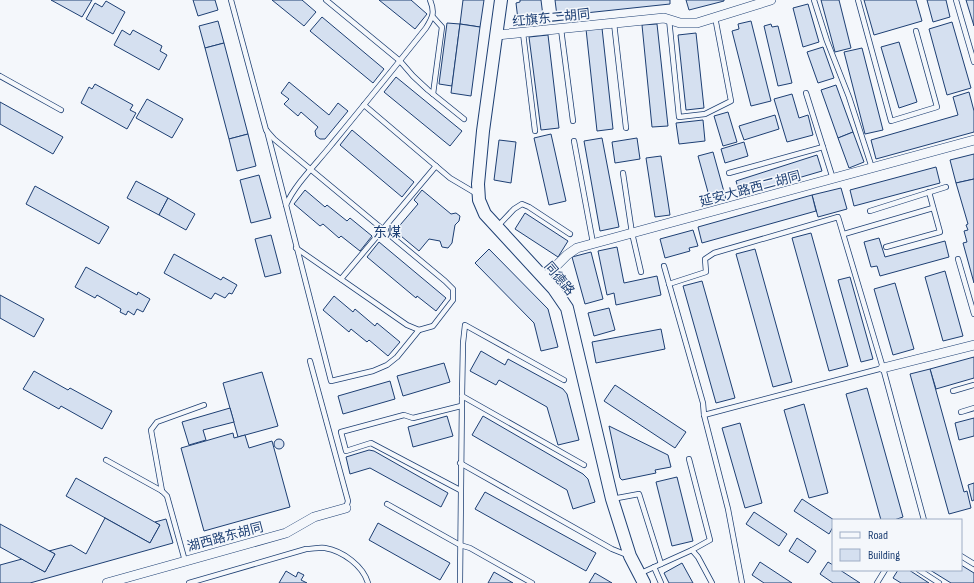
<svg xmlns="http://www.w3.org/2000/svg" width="974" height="583" viewBox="0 0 974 583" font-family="'Sofia Sans Condensed','Noto Sans SC',sans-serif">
<rect width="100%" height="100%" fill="#f4f7fb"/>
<g fill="#d5e0f0" stroke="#1d3f73">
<polygon points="51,0 92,0 82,17"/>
<polygon points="193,0 215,0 218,10 198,16"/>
<polygon points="272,0 302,0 316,12 304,26"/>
<polygon points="379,0 411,0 427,14 415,29"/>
<polygon points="463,0 484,0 480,27 460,24"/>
<polygon points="520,0 541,0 543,16 518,20 516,3 520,2"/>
<polygon points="555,0 670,0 670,4 557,16"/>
<polygon points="686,0 724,0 724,1 689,10"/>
<polygon points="821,0 839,0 851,48 835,52"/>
<polygon points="864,0 916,0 922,21 874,35"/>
<polygon points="927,0 946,0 950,17 933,22"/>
<polygon points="966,0 974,0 974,26"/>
<polygon points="106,1 125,12 113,34 86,19 95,3 102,7"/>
<polygon points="808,4 819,42 803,47 793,8"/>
<polygon points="322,17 384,69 373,83 310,31"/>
<polygon points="218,21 224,43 205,48 199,26"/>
<polygon points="751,21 771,101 751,106 732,31 739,29 738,24"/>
<polygon points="952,22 971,88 947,95 929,29"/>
<polygon points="447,23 460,24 452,86 439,84"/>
<polygon points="460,24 480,27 471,96 451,93"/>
<polygon points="657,24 668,126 652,127 642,25"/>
<polygon points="771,24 772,27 778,26 792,83 778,86 764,26"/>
<polygon points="602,28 613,129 597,131 586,29"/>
<polygon points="122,30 130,35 133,30 162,46 160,51 167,55 159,70 114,45"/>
<polygon points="696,33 704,108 686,110 678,35"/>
<polygon points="548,35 559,128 541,130 529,37"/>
<polygon points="899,42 917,102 899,108 881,47"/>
<polygon points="224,43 248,134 229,139 205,48"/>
<polygon points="823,47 834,78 818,83 807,52"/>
<polygon points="862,48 883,130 865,134 844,52"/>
<polygon points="396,77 462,131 450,146 384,92"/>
<polygon points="289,82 329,115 338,103 348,111 325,139 320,139 316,136 315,131 318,127 301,112 298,116 284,104 289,99 281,93"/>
<polygon points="95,84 133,105 130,110 136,113 127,129 81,103 89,87 92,89"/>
<polygon points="836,85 853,132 838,138 821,90"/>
<polygon points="969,92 974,111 974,132 876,159 871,140 958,115 953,97"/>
<polygon points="792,94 799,118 808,115 813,135 787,142 774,99"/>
<polygon points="147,99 183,119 172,138 136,118"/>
<polygon points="0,102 63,137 53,154 0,124"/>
<polygon points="728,112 737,142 723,146 714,116"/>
<polygon points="775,115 779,129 744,140 739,126"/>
<polygon points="703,120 705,141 679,144 676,123"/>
<polygon points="352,130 414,182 402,197 340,145"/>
<polygon points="853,132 864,162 849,168 838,138"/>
<polygon points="248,134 256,166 237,171 229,139"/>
<polygon points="551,134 566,201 549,205 534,138"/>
<polygon points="602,138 619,227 600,231 584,141"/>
<polygon points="637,138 640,159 615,163 612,142"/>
<polygon points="499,140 516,142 511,183 494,180"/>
<polygon points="744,142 748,156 725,163 721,149"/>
<polygon points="713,152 726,199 711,203 698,156"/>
<polygon points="974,154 974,179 956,183 950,160"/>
<polygon points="817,155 822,171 740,195 736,181"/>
<polygon points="661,156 670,215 655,217 646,158"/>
<polygon points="936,167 940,183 854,206 850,190"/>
<polygon points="259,175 271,218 251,223 240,180"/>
<polygon points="974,179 974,283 963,243 967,242 964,231 968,230 966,225 968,224 956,183"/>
<polygon points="136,181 168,198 159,215 127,198"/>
<polygon points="35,186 109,227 99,244 26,204"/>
<polygon points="841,188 847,209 818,217 812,195"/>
<polygon points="305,190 325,207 327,205 347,221 350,218 372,236 360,251 341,236 339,238 323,224 320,226 294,204"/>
<polygon points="422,190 451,214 456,213 460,216 459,221 455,225 452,243 448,248 442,247 440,241 429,239 419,251 395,231 418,204 414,200"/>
<polygon points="812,195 816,211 702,243 698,227"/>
<polygon points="168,198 195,214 186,230 159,215"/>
<polygon points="525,213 568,241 558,257 515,229"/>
<polygon points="693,230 698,246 689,248 690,251 665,258 660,239"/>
<polygon points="811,233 848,366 829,371 792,238"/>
<polygon points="271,235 281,273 265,277 255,239"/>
<polygon points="879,238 885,257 945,241 949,257 880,276 877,266 871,267 864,242"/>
<polygon points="379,242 446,298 436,311 417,296 416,298 367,257"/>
<polygon points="617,247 624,283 657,276 661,295 616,305 614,293 607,295 598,251"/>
<polygon points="489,249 548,309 558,347 541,351 534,323 475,263"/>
<polygon points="755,249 792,382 773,387 736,254"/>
<polygon points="591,252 603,299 585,304 572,257"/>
<polygon points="174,254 221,280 223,277 237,285 232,294 229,293 225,298 215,293 211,299 164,273"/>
<polygon points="86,267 137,295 138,292 150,299 143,312 137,309 134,315 128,311 126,315 120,312 121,309 97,295 95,298 75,287"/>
<polygon points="945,271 963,336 943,341 925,277"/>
<polygon points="850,277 873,359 861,362 838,280"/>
<polygon points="702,281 735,398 716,403 683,286"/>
<polygon points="895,283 914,349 893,355 874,289"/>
<polygon points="0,295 44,319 34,337 0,318"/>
<polygon points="334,296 353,312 355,309 375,326 377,323 400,342 388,356 369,340 367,342 351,329 349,332 323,310"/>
<polygon points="609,308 615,330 594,336 588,313"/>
<polygon points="661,329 665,349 596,363 592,342"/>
<polygon points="481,351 505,365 508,359 563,389 567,394 579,440 558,445 547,407 499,380 496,385 470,371"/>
<polygon points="974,357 974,378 936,389 930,369"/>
<polygon points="444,363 450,382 403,396 397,376"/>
<polygon points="930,369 964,492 967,491 971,508 949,514 910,374"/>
<polygon points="34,371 68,390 70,388 112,411 102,429 61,406 59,409 23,389"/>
<polygon points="262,372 278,426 238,437 223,383"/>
<polygon points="390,381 395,399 343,414 338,396"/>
<polygon points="615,385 686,432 675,448 604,401"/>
<polygon points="867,388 903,517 894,520 881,520 846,394"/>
<polygon points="804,404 828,493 809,498 784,410"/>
<polygon points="230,408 234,422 203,430 206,440 189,445 182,422"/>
<polygon points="447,416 453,436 413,447 408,427"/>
<polygon points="483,416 583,474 588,479 595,502 573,509 567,490 472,435"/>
<polygon points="974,418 974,436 959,440 955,423"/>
<polygon points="740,423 762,503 745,508 722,428"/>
<polygon points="609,426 668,455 671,467 655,470 656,473 622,480 620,478"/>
<polygon points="233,433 234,438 245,435 249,448 272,441 290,507 204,531 181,448"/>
<circle cx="279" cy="444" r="5"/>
<polygon points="369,450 374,451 448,493 441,507 370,468 350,474 346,457"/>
<polygon points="677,477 693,541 672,546 656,482"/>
<polygon points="76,478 160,525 150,543 66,496"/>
<polygon points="974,483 974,500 972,501 968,485"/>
<polygon points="485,492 596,553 586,571 475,509"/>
<polygon points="802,499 834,520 833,527 829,534 794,511"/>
<polygon points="754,512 787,534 779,546 746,524"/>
<polygon points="105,518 150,543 160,525 155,522 166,519 173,543 30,583 0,583 0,565 22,559 45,572 55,554 49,551 71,545 86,554"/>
<polygon points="378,523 450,563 440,580 369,540"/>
<polygon points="0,524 55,554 45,572 0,547"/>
<polygon points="797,538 816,551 808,563 789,551"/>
<polygon points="760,562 792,583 764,583 752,575"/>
<polygon points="828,562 833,565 833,570 840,570 860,583 833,583 820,574"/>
<polygon points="682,563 693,583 669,583 664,573"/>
<polygon points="961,565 974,573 974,583 951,583 930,570 961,570"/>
<polygon points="898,570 909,570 929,583 901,583 893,578"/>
<polygon points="286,571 296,577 298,572 304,575 301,580 307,583 279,583"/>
<polygon points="494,572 513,583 488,583"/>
<polygon points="595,573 612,583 589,583"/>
</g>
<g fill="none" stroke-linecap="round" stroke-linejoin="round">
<defs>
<g id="service">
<path d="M231,0L266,130L274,139L445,281L453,289V300L433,326L419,330L397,357L387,365L373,371L331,381L286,205C295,184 318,162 332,144C364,105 395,67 426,28C433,17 435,12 430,0"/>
<polyline points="326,0 400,61 413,76 428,90 464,119"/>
<polyline points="814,0 827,41 849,97 872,168"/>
<polyline points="858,0 891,121 937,107 916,31"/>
<polyline points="956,0 974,62"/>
<polyline points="669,19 679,117 705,114 731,101 715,17"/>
<polyline points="614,23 626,128"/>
<polyline points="561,29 573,121"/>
<polyline points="523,33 535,131"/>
<polyline points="0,76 61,110"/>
<polyline points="806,93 833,179"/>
<polyline points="433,94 442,27 433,17"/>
<polyline points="364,105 450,178 477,194"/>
<polyline points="267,131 286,205"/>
<polyline points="574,141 593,243"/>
<polyline points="623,173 632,233 641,272"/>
<polyline points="729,173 823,147"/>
<polyline points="870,211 946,187"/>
<polyline points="497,227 514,209 522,204 529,207 570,234"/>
<polyline points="844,234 933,208"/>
<polyline points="886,247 940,232 929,192"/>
<polyline points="296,248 407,325 419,330"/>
<polyline points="958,259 974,314"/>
<polyline points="664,266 703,403 704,415"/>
<polyline points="341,279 436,166"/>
<polyline points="669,284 706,272 705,259 714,253 838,217 883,368 924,520"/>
<polyline points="310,361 348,501 346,508"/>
<polyline points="953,391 974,385"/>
<polyline points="462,396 584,465"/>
<polyline points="961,412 974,408"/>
<polyline points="689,459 710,540 692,550"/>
<polyline points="106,460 162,491 167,496 185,561"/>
<polyline points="460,463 612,549 627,555"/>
<polyline points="460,490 371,443 346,451 341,432 404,415 413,418 461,406"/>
<polyline points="162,491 151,430 157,422 204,405"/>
<polyline points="612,499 639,494 661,564"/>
<polyline points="387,504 460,545 470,548 532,583"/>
<polyline points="961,556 974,564"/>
<polyline points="654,567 661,583"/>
<polyline points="919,570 939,583"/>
<polyline points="641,573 692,550 698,557 712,583"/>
<path d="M189,583L306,549C312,549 320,547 325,548C343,551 363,566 368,583"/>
<polyline points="460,583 462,396 463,343 465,325 564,380"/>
<polyline points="742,583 728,509 704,415 883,368"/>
<polyline points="877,583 885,570"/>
</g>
<g id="minor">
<polyline points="497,35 664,18 680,23 697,23 771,0"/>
<polyline points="544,278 567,255 577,248 974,140"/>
<polyline points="883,368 974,345"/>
<polyline points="107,583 286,533 314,517 346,508"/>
</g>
<polyline id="tertiary" points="501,0 483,131 478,184 479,200 485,214 554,289 567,308 612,499 630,556 644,583"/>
</defs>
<use href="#service" stroke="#1d3f73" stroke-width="6"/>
<use href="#minor" stroke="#1d3f73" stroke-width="10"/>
<use href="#tertiary" stroke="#1d3f73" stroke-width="14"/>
<use href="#service" stroke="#f4f7fb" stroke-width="4.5"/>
<use href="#minor" stroke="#f4f7fb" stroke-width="9"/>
<use href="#tertiary" stroke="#f4f7fb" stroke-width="12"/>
</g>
<g text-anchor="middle" stroke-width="3" stroke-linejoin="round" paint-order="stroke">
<g font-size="13" fill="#1d3f73" stroke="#f4f7fb">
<text transform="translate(551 17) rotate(-6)" y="5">红旗东二胡同</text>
<text transform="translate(750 188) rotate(-15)" y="5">延安大路西二胡同</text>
<text transform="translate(560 278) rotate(50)" y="5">同德路</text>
<text transform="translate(225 536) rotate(-15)" y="5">湖西路东胡同</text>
</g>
<g font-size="14" fill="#1d3f73" stroke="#f4f7fb">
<text x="387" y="237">东煤</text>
</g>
</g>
<rect x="832" y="519" width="130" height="52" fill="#f4f7fb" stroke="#9eadc5"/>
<rect x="840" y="532" width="20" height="6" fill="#f4f7fb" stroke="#9eadc5"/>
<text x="868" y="539" font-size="12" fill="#1d3f73">Road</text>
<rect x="840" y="549" width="20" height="12" fill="#d5e0f0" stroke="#9eadc5"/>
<text x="868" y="559" font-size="12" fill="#1d3f73">Building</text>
</svg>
